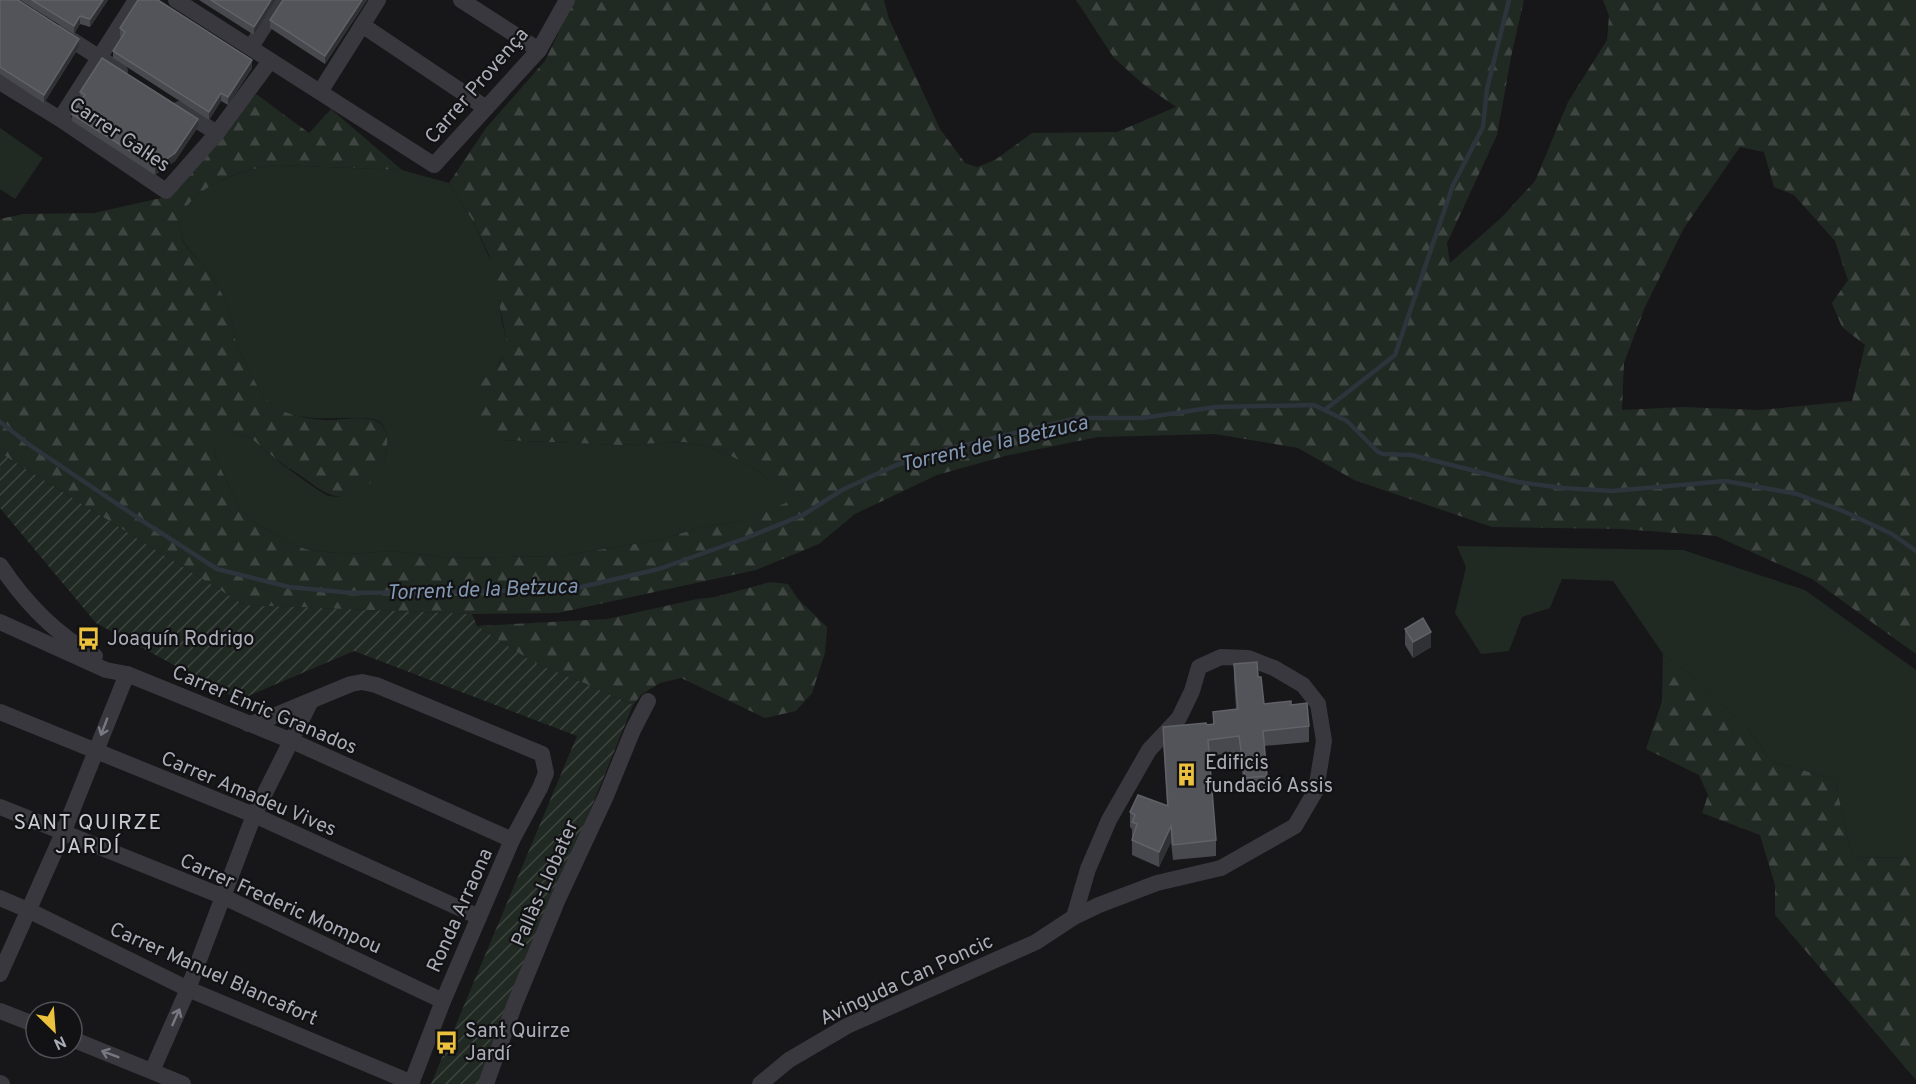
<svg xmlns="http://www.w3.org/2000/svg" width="1916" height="1084" viewBox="0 0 1916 1084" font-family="Overpass,sans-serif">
<defs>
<pattern id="forest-firs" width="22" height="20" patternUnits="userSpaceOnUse" patternTransform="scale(1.5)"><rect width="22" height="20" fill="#212923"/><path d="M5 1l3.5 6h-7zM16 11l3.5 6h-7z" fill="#3f4541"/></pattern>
<pattern id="garden-furrows" width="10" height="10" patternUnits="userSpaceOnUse" patternTransform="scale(1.5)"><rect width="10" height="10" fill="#212923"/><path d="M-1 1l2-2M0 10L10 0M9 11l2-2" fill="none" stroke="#3f4541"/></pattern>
</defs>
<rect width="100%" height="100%" fill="#171719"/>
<g fill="#212923">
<polygon points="0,128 43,158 15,199 0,189"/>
<path d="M278,165L402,170L449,183L473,221L493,266L502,322L507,342L506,352L494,370L501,440L620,445L684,442L706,446L733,457L761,473L786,493L787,503L736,522L702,527L659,540L561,556L449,558L393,551L349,554L315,551L305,549L285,540L255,523L240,509L216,459L214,447L217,437C228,433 238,432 248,437C255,440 260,447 266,451C275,459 321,494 329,496C341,498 353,495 364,488C375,480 383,468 386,455C388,444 389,428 378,421C370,417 360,418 351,418C321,418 284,423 263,395C254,383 241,355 236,342C232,329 232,315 226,302C221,291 212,277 205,267C197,257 184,248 181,234C171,191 247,167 278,165Z"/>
<polygon points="1457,546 1683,550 1805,590 1916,670 1916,857 1852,858 1835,780 1770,760 1748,729 1698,681 1663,654 1613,581 1562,579 1550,608 1522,617 1509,651 1481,654 1455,613 1466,567"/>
</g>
<g fill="url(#forest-firs)" fill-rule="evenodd">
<path d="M574,0H884L889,19L940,129L965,163L977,167L995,160L1032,133L1117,132L1176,107L1143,84L1114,58L1076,0H1524L1512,52L1497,135L1447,243L1450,263L1501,218L1535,181L1568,102L1607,40L1609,16L1603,0H1916V654L1812,579L1716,536L1621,529L1492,527L1354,480L1298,448L1215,434L1098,437L1005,456L937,475L855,514L819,544L756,570L558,613L472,614L244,605L0,453V219L23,214L94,213L170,196L256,94L309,133L331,109L402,170L278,165C246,167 172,191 181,234C183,248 197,257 205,267C212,277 221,291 226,302C232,315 232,329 236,342C241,355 255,384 263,395C278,414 301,418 324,420C354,421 395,405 386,455C383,468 375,481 364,488C342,502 329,497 311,483C296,472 280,463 266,451C260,447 255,440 248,437C238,432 228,433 218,437L214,447L216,459L240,509L255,523L285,540L305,549L315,551L349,554L393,551L449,558L561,556L659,540L702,527L736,522L786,503L785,493L761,473L733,457L706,446L684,442L620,445L501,440L490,436C480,423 472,403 480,386C489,368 504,368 507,342L489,255L473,221L449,183L486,128L545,61ZM1740,147L1764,152L1774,187L1794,195L1835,241L1848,280L1832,303L1842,327L1865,345L1852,401L1760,410L1683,407L1622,410L1624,363L1645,307L1684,228Z"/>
<polygon points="770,582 788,584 798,599 827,627 825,653 812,693 796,711 765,718 681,678 660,683 641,695 633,705 584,683 534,663 477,626 607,619 697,599 715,597"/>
<polygon points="1663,654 1698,681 1748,729 1770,760 1835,780 1852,858 1916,857 1916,1080 1775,915 1775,885 1760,835 1702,813 1708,795 1699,775 1646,749 1662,701"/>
</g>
<polygon fill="url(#garden-furrows)" points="0,453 244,605 472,614 477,626 534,663 584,683 633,705 479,1084 431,1084 577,736 354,651 239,700 96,623 0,508"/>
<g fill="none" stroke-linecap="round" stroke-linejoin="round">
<g stroke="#2d343c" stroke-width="4.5">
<polyline points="1326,409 1395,355 1453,185 1483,127 1487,89 1509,0"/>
<polyline points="0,422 31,446 141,520 217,569 289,587 352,593 568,590 659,569 746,538 803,515 842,490 894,466 948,449 1078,418 1143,418 1216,407 1314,405 1347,421 1378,452 1383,454 1412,455 1518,482 1563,488 1612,491 1726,481 1797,494 1843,511 1892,534 1916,551"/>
</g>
<g stroke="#38383e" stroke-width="16">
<polyline points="176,0 434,165 539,50 567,0"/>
<polyline points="461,0 539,50"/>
<polyline points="362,25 486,108"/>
<polyline points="61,33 120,71"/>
<polyline points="251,47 281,0"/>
<polyline points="0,82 60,119 166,191 217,133 270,61"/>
<polyline points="320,92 378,0"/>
<polyline points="179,109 217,133"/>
<polyline points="60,119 136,0"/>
<path d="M0,565C24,601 56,635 95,656"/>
<polyline points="0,622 106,670 127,674 292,741 512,840"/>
<polyline points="0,712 254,815 479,917"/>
<polyline points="248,724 264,720 351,684 362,682 376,685 542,754 546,773 540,788 512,840 443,1001 411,1084"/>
<polyline points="0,807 224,897 443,1001"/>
<polyline points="0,898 28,910 188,989 412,1083"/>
<polyline points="0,974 63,833 127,674"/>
<polyline points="0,1011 36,1025"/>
<polyline points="72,1039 183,1084"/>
<polyline points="152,1071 188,989 254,815 311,701"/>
<polyline points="0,1083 2,1084"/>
<polyline points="486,1084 514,1006 558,899 606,796 633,730 648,701"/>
<polyline points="760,1084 789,1060 847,1026 1036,942 1074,917 1099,905 1157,883 1221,868 1295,826 1316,790 1324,741 1318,704 1303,685 1274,668 1248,658 1221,657 1199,667 1192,691 1179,718 1149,750 1109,820 1088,869 1074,917"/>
</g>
</g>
<g fill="#48494e">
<polygon points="0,0 79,47 44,103 0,74"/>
<polygon points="20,0 108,0 90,27 80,24 74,34"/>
<polygon points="199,0 276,0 254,35"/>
<polygon points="283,0 367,0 325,64 270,28 270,20"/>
<polygon points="120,28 252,68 228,105 221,101 209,120 113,58 113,51 122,37 120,36"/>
<polygon points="80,92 198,127 175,161 155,175 72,121 72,114 81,100"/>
<polygon points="1405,629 1431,647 1413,658 1405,645"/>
<polygon points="1234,664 1258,677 1264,704 1291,705 1309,726 1309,742 1264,746 1267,776 1267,791 1245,793 1239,752 1209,756 1216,840 1216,856 1173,860 1171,842 1159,867 1132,855 1132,829 1130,827 1130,812 1167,806 1163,742 1163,727 1213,724 1213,712 1236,709 1234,679"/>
</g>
<g fill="#303134">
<polygon points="103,0 108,0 90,27 90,19"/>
<polygon points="271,0 276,0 254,35 254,27"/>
<polygon points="362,0 367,0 325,64 325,56"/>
<polygon points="80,16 80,24 74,34 74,26"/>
<polygon points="79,39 79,47 44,103 44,95"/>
<polygon points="252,60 252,68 228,105 228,97"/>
<polygon points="221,93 221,101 209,120 209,112"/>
<polygon points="198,119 198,127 175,161 155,175 155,167"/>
<polygon points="1431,632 1431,647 1413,658 1413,642"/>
<polygon points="1171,826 1171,842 1159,867 1159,852"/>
</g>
<g fill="#535459" stroke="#606268" stroke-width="1.5">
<polygon points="0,0 18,0 79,39 44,95 0,67"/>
<polygon points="32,0 103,0 90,19 80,16 74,26"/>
<polygon points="138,0 158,0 252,60 228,97 221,93 209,112 113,51 125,32 120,28"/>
<polygon points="211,0 271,0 254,27"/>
<polygon points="283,0 362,0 325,56 270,20"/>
<polygon points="102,58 198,119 175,153 155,167 72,114 85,95 80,92"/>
<polygon points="1423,618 1431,632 1413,642 1405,629"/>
<polygon points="1257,662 1258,677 1261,677 1264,704 1291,701 1291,705 1307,703 1309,726 1263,731 1267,776 1245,778 1239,736 1208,740 1216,840 1173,845 1171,826 1159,852 1132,840 1137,824 1132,822 1135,815 1130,812 1138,795 1168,806 1163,727 1206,723 1207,725 1214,724 1213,712 1238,709 1234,664"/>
</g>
<defs><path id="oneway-shaft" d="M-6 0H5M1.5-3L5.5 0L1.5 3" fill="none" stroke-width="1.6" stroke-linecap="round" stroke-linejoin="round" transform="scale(1.5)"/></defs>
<g stroke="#777881">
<use href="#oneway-shaft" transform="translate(104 727) rotate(111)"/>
<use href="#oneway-shaft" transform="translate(176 1017) rotate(-66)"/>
<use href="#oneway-shaft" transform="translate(110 1054) rotate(-159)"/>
</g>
<defs>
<symbol id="bus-bare" viewBox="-9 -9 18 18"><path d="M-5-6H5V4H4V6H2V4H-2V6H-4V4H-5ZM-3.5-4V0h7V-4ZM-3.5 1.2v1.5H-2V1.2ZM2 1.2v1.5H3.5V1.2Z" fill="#ebc13d" stroke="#121214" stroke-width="2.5" paint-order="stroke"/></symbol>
<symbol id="building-bare" viewBox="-9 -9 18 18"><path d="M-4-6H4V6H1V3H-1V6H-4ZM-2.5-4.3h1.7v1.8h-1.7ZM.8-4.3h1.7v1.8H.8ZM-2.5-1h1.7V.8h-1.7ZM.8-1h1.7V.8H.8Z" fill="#ebc13d" stroke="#121214" stroke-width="2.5" paint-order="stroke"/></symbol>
</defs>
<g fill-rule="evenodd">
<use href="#bus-bare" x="72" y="622" width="33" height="33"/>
<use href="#building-bare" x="1170" y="758" width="33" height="33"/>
<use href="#bus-bare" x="430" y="1026" width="33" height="33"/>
</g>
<g text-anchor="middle" stroke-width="4.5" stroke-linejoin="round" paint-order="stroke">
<g font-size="20" fill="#aaadb8" stroke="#121214">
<text transform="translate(476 85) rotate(-49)" y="7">Carrer Provença</text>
<text transform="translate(120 134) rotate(34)" y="7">Carrer Gal·les</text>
<text transform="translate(265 709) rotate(23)" y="7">Carrer Enric Granados</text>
<text transform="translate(249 793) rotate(23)" y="7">Carrer Amadeu Vives</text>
<text transform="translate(544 883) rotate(-66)" y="7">Pallàs-Llobater</text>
<text transform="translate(281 903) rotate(24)" y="7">Carrer Frederic Mompou</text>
<text transform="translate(459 910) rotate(-66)" y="7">Ronda Arraona</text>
<text transform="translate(214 973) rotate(24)" y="7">Carrer Manuel Blancafort</text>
<text transform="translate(906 979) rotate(-25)" y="7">Avinguda Can Poncic</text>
</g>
<g font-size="20" fill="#aaadb8" stroke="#121214" text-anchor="start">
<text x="107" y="645">Joaquín Rodrigo</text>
<text x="1205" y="769">Edificis<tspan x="1205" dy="23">fundació Assis</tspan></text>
<text x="465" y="1037">Sant Quirze<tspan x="465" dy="23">Jardí</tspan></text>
</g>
<g font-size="21" font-style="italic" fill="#8297b2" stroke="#121214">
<text transform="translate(994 443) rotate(-13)" y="7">Torrent de la Betzuca</text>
<text transform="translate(482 589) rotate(-2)" y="7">Torrent de la Betzuca</text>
</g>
<g font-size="21" letter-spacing="1.5" fill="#caccd4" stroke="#121214">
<text x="88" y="829">SANT QUIRZE<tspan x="88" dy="24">JARDÍ</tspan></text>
</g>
</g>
<g transform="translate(54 1030) rotate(155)"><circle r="28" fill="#121214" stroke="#4f5056" stroke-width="1.5"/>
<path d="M0-4.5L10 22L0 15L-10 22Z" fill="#ebc13d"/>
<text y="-9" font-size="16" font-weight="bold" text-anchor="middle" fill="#aaadb8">N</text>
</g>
</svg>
